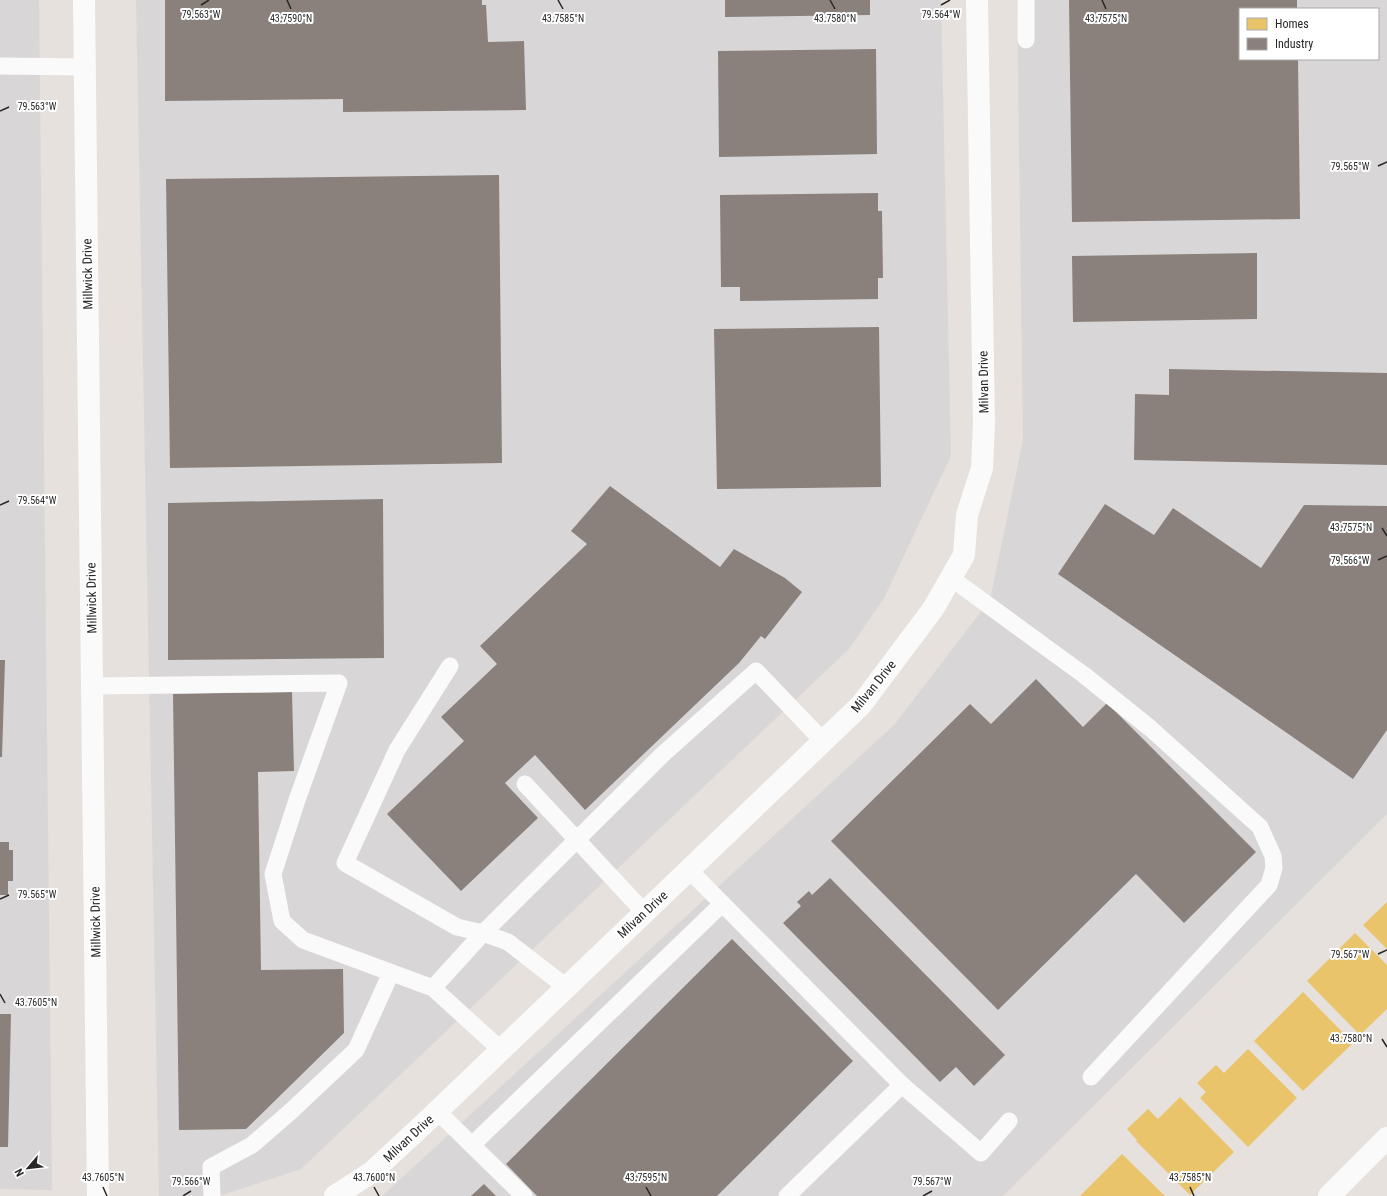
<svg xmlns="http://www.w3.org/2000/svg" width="1387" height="1196" viewBox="0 0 1387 1196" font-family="'Roboto Condensed',sans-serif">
<rect width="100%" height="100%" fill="#e6e1dc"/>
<g fill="#d9d6d8" fill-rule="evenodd">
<polygon points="0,0 39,0 52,1190 0,1189"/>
<polygon points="136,0 941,0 951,456 884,598 849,649 301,1169 219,1196 159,1196"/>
<path d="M1017,0H1387V814L1003,1196H382L894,725L990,600L1023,440ZM1240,9H1378V59H1240Z"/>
</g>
<g fill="#e9c46a">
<polygon points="1387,902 1387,949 1363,925"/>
<polygon points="1355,933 1387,965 1387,1009 1360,1035 1307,981"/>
<polygon points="1303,992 1353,1043 1303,1091 1254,1041"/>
<polygon points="1248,1049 1297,1098 1248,1147 1200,1098 1206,1092 1197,1083 1216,1065 1224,1073"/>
<polygon points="1180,1097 1234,1152 1190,1195 1136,1141 1137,1140 1127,1129 1148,1109 1158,1119"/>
<polygon points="1122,1154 1165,1196 1080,1196"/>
</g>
<g fill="#8a817c">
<polygon points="165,0 482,0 482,5 486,5 488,42 524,41 526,110 343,112 343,99 165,101"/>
<polygon points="725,0 870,0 870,15 725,17"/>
<polygon points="1069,0 1297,0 1297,9 1240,9 1240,59 1298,59 1300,219 1072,222"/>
<polygon points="876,49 877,154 719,157 718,51"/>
<polygon points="499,175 502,463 170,468 166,179"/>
<polygon points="878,193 878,211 882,211 883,278 878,278 878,299 740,301 740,287 721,287 720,195"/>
<polygon points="1257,253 1257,319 1073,322 1072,256"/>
<polygon points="879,327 881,487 717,489 714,329"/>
<polygon points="1169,369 1387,373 1387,465 1134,460 1135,394 1169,395"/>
<polygon points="610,486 720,567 734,549 785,578 802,592 765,639 761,636 739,663 585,810 535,755 505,783 538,818 461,891 387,814 464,741 441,717 497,664 480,646 587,544 571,531"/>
<polygon points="383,499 384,658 168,660 168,503"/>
<polygon points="1105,504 1154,535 1173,508 1261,568 1304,505 1387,506 1387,730 1353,779 1058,574"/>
<polygon points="0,660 5,660 2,757 0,757"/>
<polygon points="1036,679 1083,727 1107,703 1256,852 1184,923 1136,874 998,1010 831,841 970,704 991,724"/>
<polygon points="292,692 294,771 258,772 261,970 343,969 344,1033 246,1129 179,1130 173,694"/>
<polygon points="0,842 9,842 9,850 13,850 13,881 8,881 8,895 0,895"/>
<polygon points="830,878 1005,1055 974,1086 956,1067 940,1082 783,923 801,906 797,902 809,891 812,895"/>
<polygon points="732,939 853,1061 717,1196 537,1196 506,1164"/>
<polygon points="0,1014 11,1014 8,1147 0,1147"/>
<polygon points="484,1184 496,1196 471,1196"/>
</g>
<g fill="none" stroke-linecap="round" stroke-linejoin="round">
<g stroke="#fbfafa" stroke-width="17">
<polyline points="1026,0 1026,40"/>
<polyline points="0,66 84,67"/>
<polyline points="951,578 1084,675 1150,728 1260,827 1273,856 1274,868 1269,885 1091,1077"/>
<polyline points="450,666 397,750 345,863 457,927 483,933 508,942 566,987"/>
<polyline points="92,686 339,683 297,800 273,874 282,921 303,940 433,988 500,1049"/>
<polyline points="525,784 644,912"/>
<polyline points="689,870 902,1085 787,1196"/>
<polyline points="433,988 483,933 662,755 756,671 823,741"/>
<polyline points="902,1085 981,1153 1009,1121"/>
<polyline points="437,1111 524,1196"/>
<polyline points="472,1145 722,904"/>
<polyline points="212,1196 211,1167 252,1145 290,1112 356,1050 391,973"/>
</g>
<g stroke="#fbfafa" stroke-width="22">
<polyline points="84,0 98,1196"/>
<polyline points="1329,1196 1387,1138"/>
</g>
<polyline stroke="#fbfafa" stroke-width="22" points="335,1196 372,1172 428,1120 861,705 933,609 964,555 967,515 982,468 984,424 977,0"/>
</g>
<path fill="none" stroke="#272727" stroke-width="1.5" d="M287,0L291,9M558,0L563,9M830,0L835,9M1102,0L1106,9M201,5L209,0M941,5L950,0M0,111L9,107M1378,166L1387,162M0,505L9,501M1382,528L1387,536M1378,560L1387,556M0,899L9,895M1378,954L1387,950M0,994L5,1003M1382,1039L1387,1047M103,1187L107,1196M374,1187L379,1196M646,1187L651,1196M1190,1187L1194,1196M183,1196L191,1191M923,1196L932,1191"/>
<g text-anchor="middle" stroke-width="4" stroke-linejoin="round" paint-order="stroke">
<g font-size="13" fill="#272727" stroke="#fff">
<text transform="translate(87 274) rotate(-91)" y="5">Millwick Drive</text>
<text transform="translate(983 382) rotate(-91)" y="5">Milvan Drive</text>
<text transform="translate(91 598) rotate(-91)" y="5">Millwick Drive</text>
<text transform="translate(873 686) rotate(-51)" y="5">Milvan Drive</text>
<text transform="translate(642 914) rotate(-43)" y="5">Milvan Drive</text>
<text transform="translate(95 922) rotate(-91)" y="5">Millwick Drive</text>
<text transform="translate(408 1138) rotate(-43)" y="5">Milvan Drive</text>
</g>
</g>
<g font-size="10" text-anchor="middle" fill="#272727" stroke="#fff" stroke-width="4" stroke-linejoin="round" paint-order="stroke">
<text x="201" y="18">79.563°W</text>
<text x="941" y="18">79.564°W</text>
<text x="291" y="22">43.7590°N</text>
<text x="835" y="22">43.7580°N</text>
<text x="1106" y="22">43.7575°N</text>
<text x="563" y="22">43.7585°N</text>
<text x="37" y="110">79.563°W</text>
<text x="1350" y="170">79.565°W</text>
<text x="37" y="504">79.564°W</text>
<text x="1351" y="531">43.7575°N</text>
<text x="1350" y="564">79.566°W</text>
<text x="37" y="898">79.565°W</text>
<text x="1350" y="958">79.567°W</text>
<text x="36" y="1006">43.7605°N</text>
<text x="1351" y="1042">43.7580°N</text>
<text x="103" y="1181">43.7605°N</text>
<text x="374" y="1181">43.7600°N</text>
<text x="646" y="1181">43.7595°N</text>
<text x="1190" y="1181">43.7585°N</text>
<text x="191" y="1185">79.566°W</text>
<text x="932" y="1185">79.567°W</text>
</g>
<rect x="1239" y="8" width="140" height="52" fill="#ffffff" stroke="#a9a9a9"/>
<rect x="1247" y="18" width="20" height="12" fill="#e9c46a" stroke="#a9a9a9"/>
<text x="1275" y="28" font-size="12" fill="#272727">Homes</text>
<rect x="1247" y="38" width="20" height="12" fill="#8a817c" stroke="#a9a9a9"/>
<text x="1275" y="48" font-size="12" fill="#272727">Industry</text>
<g transform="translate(28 1168) rotate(242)" stroke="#ffffff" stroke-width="3" paint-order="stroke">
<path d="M0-3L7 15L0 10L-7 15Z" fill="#272727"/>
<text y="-6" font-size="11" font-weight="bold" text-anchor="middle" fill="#272727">N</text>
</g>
</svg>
